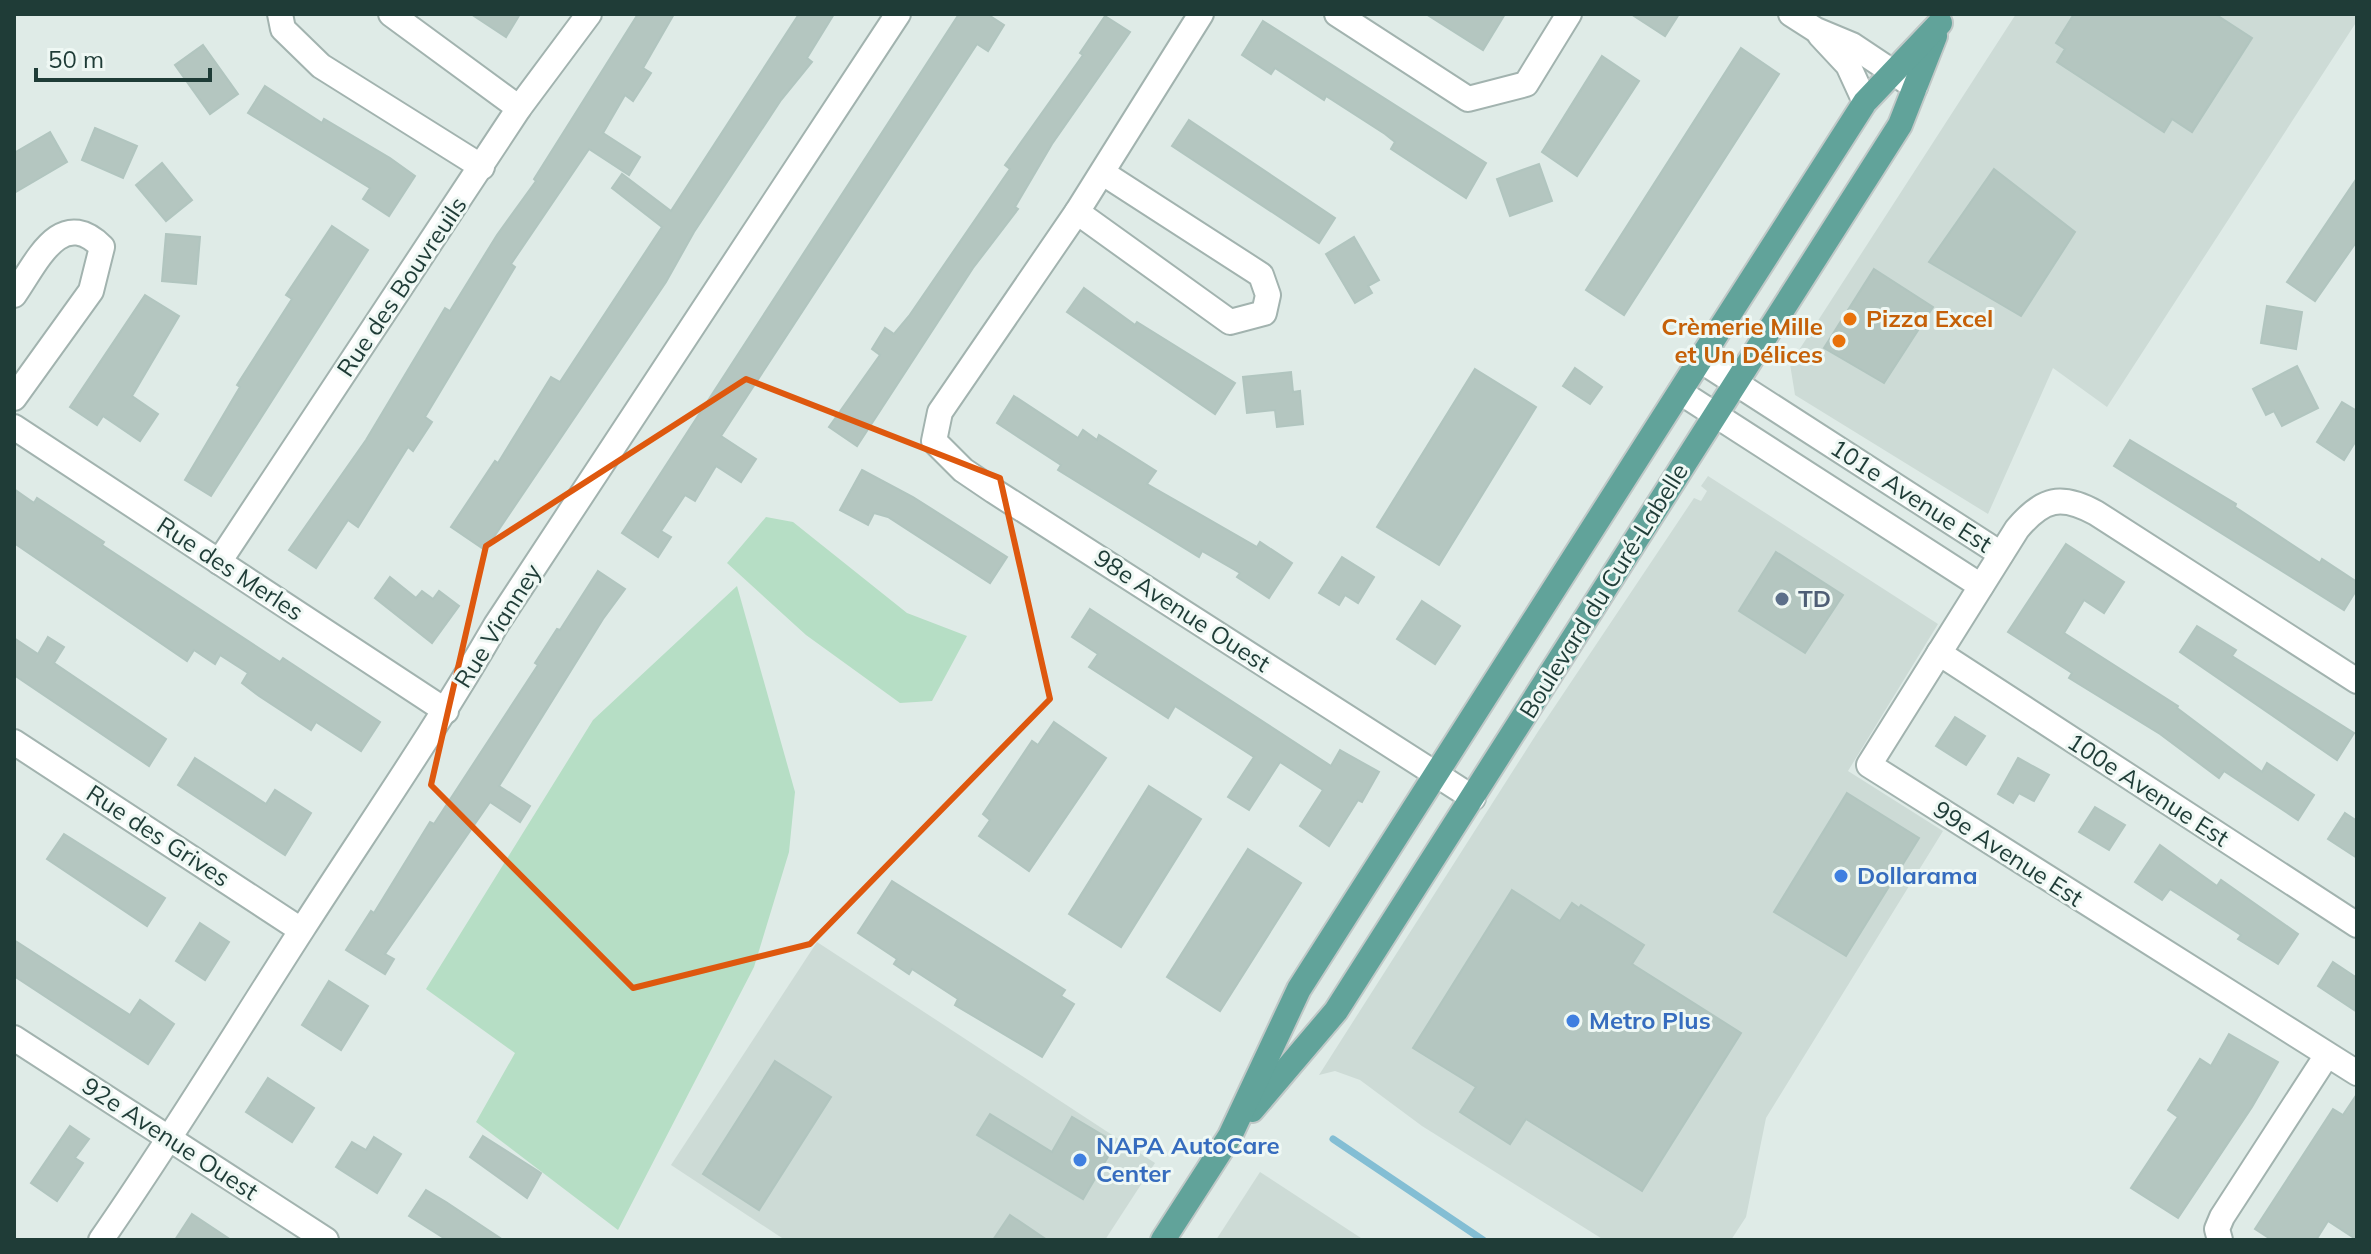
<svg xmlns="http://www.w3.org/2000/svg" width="2371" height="1254" viewBox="0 0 2371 1254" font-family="Mulish,sans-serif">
<rect width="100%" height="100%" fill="#dfebe7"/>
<g fill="#cddbd6">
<polygon points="2016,14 2357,14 2357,21 2107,407 2053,368 1988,514 1795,395 1790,364"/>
<polygon points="1708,476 1938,624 1848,771 1943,831 1766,1118 1746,1217 1731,1240 1604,1240 1422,1126 1360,1080 1335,1071 1319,1075 1539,730 1694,498 1701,501 1707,491 1701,486"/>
<polygon points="817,942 1155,1163 1105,1240 785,1240 671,1165"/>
<polygon points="1260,1172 1364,1240 1216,1240"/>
</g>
<g fill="#b6dec5">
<polygon points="766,517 793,522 907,613 967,636 932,701 900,703 806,635 727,563"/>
<polygon points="737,586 795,792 789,852 754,967 618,1230 476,1122 515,1053 426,989 593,720"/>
</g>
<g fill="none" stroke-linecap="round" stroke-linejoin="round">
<polyline stroke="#83bed4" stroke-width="7" points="1333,1139 1483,1240"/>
</g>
<g fill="#b4c6c0" stroke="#b1c5bf" stroke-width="2">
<polygon points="471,14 520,14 506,37"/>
<polygon points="638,14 674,14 643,68 651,73 633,101 625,95 603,133 640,157 629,175 589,149 511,264 515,267 425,417 432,422 413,451 408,447 358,527 348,520 316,568 289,550 366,440 445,308 450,311 497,235 536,181 534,179"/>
<polygon points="799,14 834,14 807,58 812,62 781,100 694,232 666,282 485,550 451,527 495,461 498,463 551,377 560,382 662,227 612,188 622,174 671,211"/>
<polygon points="959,14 987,14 1004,25 988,51 977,44 721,436 756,459 741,482 716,466 695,501 685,495 661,531 671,537 658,557 622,533"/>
<polygon points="1426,14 1505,14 1483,50"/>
<polygon points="1631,14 1679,14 1665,36"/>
<polygon points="2074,14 2215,14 2252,38 2192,132 2172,119 2164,132 2057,62 2065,49 2056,43"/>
<polygon points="1105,16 1130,32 1052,144 1015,207 1018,209 973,268 857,446 829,427 880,355 872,349 885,328 894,334 909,316 1010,169 1005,165 1083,55 1080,53"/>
<polygon points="1263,21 1486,163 1466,198 1391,149 1395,142 1385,134 1326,96 1324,100 1275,68 1271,74 1242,55"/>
<polygon points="203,45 238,94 210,114 175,65"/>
<polygon points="1741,48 1779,74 1624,315 1586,290"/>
<polygon points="1602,56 1639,81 1577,176 1542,152"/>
<polygon points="265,86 322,123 324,119 390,158 415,176 389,216 363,199 370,188 248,113"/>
<polygon points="1189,120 1335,218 1319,243 1172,146"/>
<polygon points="95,128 137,146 123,178 82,160"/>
<polygon points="50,132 67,162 14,193 14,153"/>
<polygon points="162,163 192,200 166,221 136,185"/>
<polygon points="1539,164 1552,201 1510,216 1497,179"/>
<polygon points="1994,169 2075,232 2021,316 1929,262"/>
<polygon points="2357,178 2357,241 2315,301 2287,282"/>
<polygon points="332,226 368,250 211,496 185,480 240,387 237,385 292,299 286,295"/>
<polygon points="166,234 200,237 196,284 162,281"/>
<polygon points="1354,237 1379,280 1368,286 1372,293 1355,303 1326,254"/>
<polygon points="1874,269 1933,307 1884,383 1824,348"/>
<polygon points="1084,288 1135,325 1137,322 1235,383 1215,414 1067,312"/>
<polygon points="145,295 179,316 132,396 158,414 140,441 103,416 97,425 70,407"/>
<polygon points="2267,306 2302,312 2296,349 2261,343"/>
<polygon points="2297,366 2318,408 2282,426 2274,411 2266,415 2253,389"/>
<polygon points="1575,368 1602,387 1590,404 1563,386"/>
<polygon points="1475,369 1536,407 1439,565 1377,527"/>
<polygon points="1291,372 1293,392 1300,391 1303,424 1277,427 1275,410 1247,413 1243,377"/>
<polygon points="1014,396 1078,438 1083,430 1097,440 1099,435 1156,471 1147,484 1257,547 1260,542 1292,563 1269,598 1237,577 1240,573 1202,551 1199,557 1058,470 1061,465 997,423"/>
<polygon points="2342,402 2357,411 2357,439 2344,460 2317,442"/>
<polygon points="2130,440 2236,504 2235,507 2320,563 2322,559 2357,582 2357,589 2344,610 2114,466"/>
<polygon points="862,470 913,497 1007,557 990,583 888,517 874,513 868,525 840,510"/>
<polygon points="14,489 34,503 37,498 63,515 104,542 102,545 280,662 283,658 380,722 361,751 316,722 311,730 259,696 242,683 248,673 220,655 215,664 194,650 187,661 14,543"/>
<polygon points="2066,544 2124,582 2104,613 2084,600 2064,633 2178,706 2177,708 2262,772 2267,763 2314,795 2298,820 2224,771 2219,778 2160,734 2069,678 2072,673 2008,632"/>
<polygon points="1776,552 1843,595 1805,653 1739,611"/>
<polygon points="1342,557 1374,577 1358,603 1345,595 1339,605 1319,593"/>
<polygon points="598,571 625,589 603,619 499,786 530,806 520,822 490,802 385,954 394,959 385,974 346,950 371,911 374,913 430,822 434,824 538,665 535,663 557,629 560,630"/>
<polygon points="390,577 416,598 422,591 433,599 439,591 459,606 432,643 375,598"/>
<polygon points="1422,601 1460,626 1435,664 1397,639"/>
<polygon points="1090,609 1331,766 1340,750 1379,772 1362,802 1358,800 1329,846 1300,826 1323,790 1280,762 1249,810 1228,797 1254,757 1175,706 1168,718 1089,667 1098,654 1072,637"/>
<polygon points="2197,626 2236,650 2232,656 2354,733 2337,760 2180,652"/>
<polygon points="48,637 64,647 54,663 166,739 149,766 14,675 14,638 38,654"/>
<polygon points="1955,717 1985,736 1966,765 1936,746"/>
<polygon points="1054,722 1106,758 1029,871 979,836 990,820 983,814 1032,741 1038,745"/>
<polygon points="195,758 266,804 275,790 311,813 285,855 178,785"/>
<polygon points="2018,758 2049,775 2034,801 2019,793 2013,803 1998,794"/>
<polygon points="1149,786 1201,819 1121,947 1069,914"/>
<polygon points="1847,793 1919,838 1846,956 1774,912"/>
<polygon points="2095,807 2125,825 2109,850 2079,832"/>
<polygon points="2345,813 2357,821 2357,858 2328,839"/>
<polygon points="64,834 165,898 147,926 47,859"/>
<polygon points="2160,845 2217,886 2221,880 2298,934 2278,964 2238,939 2241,935 2170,889 2162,900 2135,882"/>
<polygon points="1248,849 1301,883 1220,1011 1167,977"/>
<polygon points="892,881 1065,990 1061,996 1074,1004 1042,1057 955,1005 958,999 912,969 909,974 894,964 897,959 858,933"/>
<polygon points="1512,890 1560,921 1572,903 1579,908 1581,905 1644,945 1632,964 1741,1033 1642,1191 1526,1119 1510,1144 1460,1112 1476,1087 1413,1048"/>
<polygon points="200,923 229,942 205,980 176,961"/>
<polygon points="14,940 130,1015 140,1000 174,1024 148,1064 14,976"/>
<polygon points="2333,962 2357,978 2357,1012 2318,986"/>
<polygon points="329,981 368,1006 341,1050 302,1025"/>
<polygon points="2229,1034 2278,1062 2252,1107 2178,1218 2131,1188 2178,1117 2168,1110 2200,1059 2211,1066"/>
<polygon points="775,1061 831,1097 759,1210 703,1174"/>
<polygon points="268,1078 314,1108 292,1142 246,1112"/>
<polygon points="2357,1094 2357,1240 2328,1221 2316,1240 2272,1240 2255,1229 2333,1109 2343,1115"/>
<polygon points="990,1114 1052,1152 1072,1117 1116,1143 1083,1199 977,1135"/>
<polygon points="70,1126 89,1139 75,1158 83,1163 57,1201 31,1183"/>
<polygon points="483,1136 541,1173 527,1198 470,1157"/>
<polygon points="374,1137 401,1154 377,1193 336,1167 352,1142 366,1150"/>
<polygon points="426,1190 446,1202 503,1240 447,1240 409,1216"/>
<polygon points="192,1214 231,1240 175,1240"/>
<polygon points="1010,1215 1047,1240 993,1240"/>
</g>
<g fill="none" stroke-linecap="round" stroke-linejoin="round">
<defs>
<g id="minor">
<polyline points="280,14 283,29 321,66 482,167"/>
<polyline points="391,14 519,108"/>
<polyline points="1201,14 1077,212 940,412 934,441 963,470 994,491 1473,798"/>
<polyline points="1337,14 1468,99 1526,84 1569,14"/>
<polyline points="1791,14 1816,30 1852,45 1915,87"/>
<polyline points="1820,35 1848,65 1865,102"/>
<polyline points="1077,212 1230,322 1264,313 1268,295 1261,275 1103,173"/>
<path d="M14,295C36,264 60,205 102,247L91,291L14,398"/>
<polyline points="1700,360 2001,554"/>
<polyline points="1680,392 1981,586"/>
<polyline points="14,427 446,711"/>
<polyline points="219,562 519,108 589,14"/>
<polyline points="1939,653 2357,925"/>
<path d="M2357,681L2096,513C2061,494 2043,498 2017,529L1869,765L2357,1073"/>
<polyline points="14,742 301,930"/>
<polyline points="14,1038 326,1240"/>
<path d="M101,1240C172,1138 236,1032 303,928C368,827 436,729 496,625L898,14"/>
<polyline points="2220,1240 2217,1229 2222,1217 2327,1055"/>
</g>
<g id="major">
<polyline points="1252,1110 1336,1011 1900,125 1935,36"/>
<polyline points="1163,1240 1230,1136 1299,989 1700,360 1865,102 1940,23"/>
</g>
</defs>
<use href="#minor" stroke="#a2b3af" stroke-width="28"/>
<use href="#major" stroke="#c0c8c7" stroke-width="28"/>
<use href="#minor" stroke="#fff" stroke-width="24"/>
<use href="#major" stroke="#61a39a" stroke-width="24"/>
</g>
<path fill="none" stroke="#de580e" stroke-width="6" stroke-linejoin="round" d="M746,379L1000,478L1050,699L810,944L633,988L431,785L486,546Z"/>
<g fill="#e8710a" stroke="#eff8f4" stroke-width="3">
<circle cx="1850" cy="319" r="8"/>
<circle cx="1839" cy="341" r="8"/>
</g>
<circle fill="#5c6f8a" stroke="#eff8f4" stroke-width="3" cx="1782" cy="599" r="8"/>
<g fill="#3f7fe0" stroke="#eff8f4" stroke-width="3">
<circle cx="1841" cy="876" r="8"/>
<circle cx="1573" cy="1021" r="8"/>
<circle cx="1080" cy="1160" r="8"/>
</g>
<g text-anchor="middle" stroke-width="6" stroke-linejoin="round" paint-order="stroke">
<g font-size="24" fill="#1f3c37" stroke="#eff8f4">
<text transform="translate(402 287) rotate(-56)" y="8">Rue des Bouvreuils</text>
<text transform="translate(1911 496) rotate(33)" y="8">101e Avenue Est</text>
<text transform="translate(230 569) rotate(33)" y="8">Rue des Merles</text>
<text transform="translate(1604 591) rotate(-58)" y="8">Boulevard du Curé-Labelle</text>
<text transform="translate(1182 611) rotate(33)" y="8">98e Avenue Ouest</text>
<text transform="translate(498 626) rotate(-58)" y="8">Rue Vianney</text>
<text transform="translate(2148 790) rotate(33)" y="8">100e Avenue Est</text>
<text transform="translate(158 836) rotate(33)" y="8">Rue des Grives</text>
<text transform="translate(2008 854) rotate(33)" y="8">99e Avenue Est</text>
<text transform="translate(170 1139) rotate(33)" y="8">92e Avenue Ouest</text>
</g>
<g font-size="24" font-weight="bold" fill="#c56008" stroke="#eff8f4" text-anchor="start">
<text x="1866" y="327">Pizza Excel</text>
<text x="1823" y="335" text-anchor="end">Crèmerie Mille<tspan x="1823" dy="28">et Un Délices</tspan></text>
</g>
<g font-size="24" font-weight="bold" fill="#4e5e75" stroke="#eff8f4" text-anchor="start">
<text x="1798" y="607">TD</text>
</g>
<g font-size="24" font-weight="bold" fill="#366cbe" stroke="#eff8f4" text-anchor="start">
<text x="1857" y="884">Dollarama</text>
<text x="1589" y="1029">Metro Plus</text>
<text x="1096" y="1154">NAPA AutoCare<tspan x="1096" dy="28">Center</tspan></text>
</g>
</g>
<rect width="2371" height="1254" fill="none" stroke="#1f3c37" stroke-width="32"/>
<path d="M36 68v12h174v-12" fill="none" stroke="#1f3c37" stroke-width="4"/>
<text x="48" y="68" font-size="24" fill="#1f3c37" stroke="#eff8f4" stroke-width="6" paint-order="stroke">50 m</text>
</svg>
